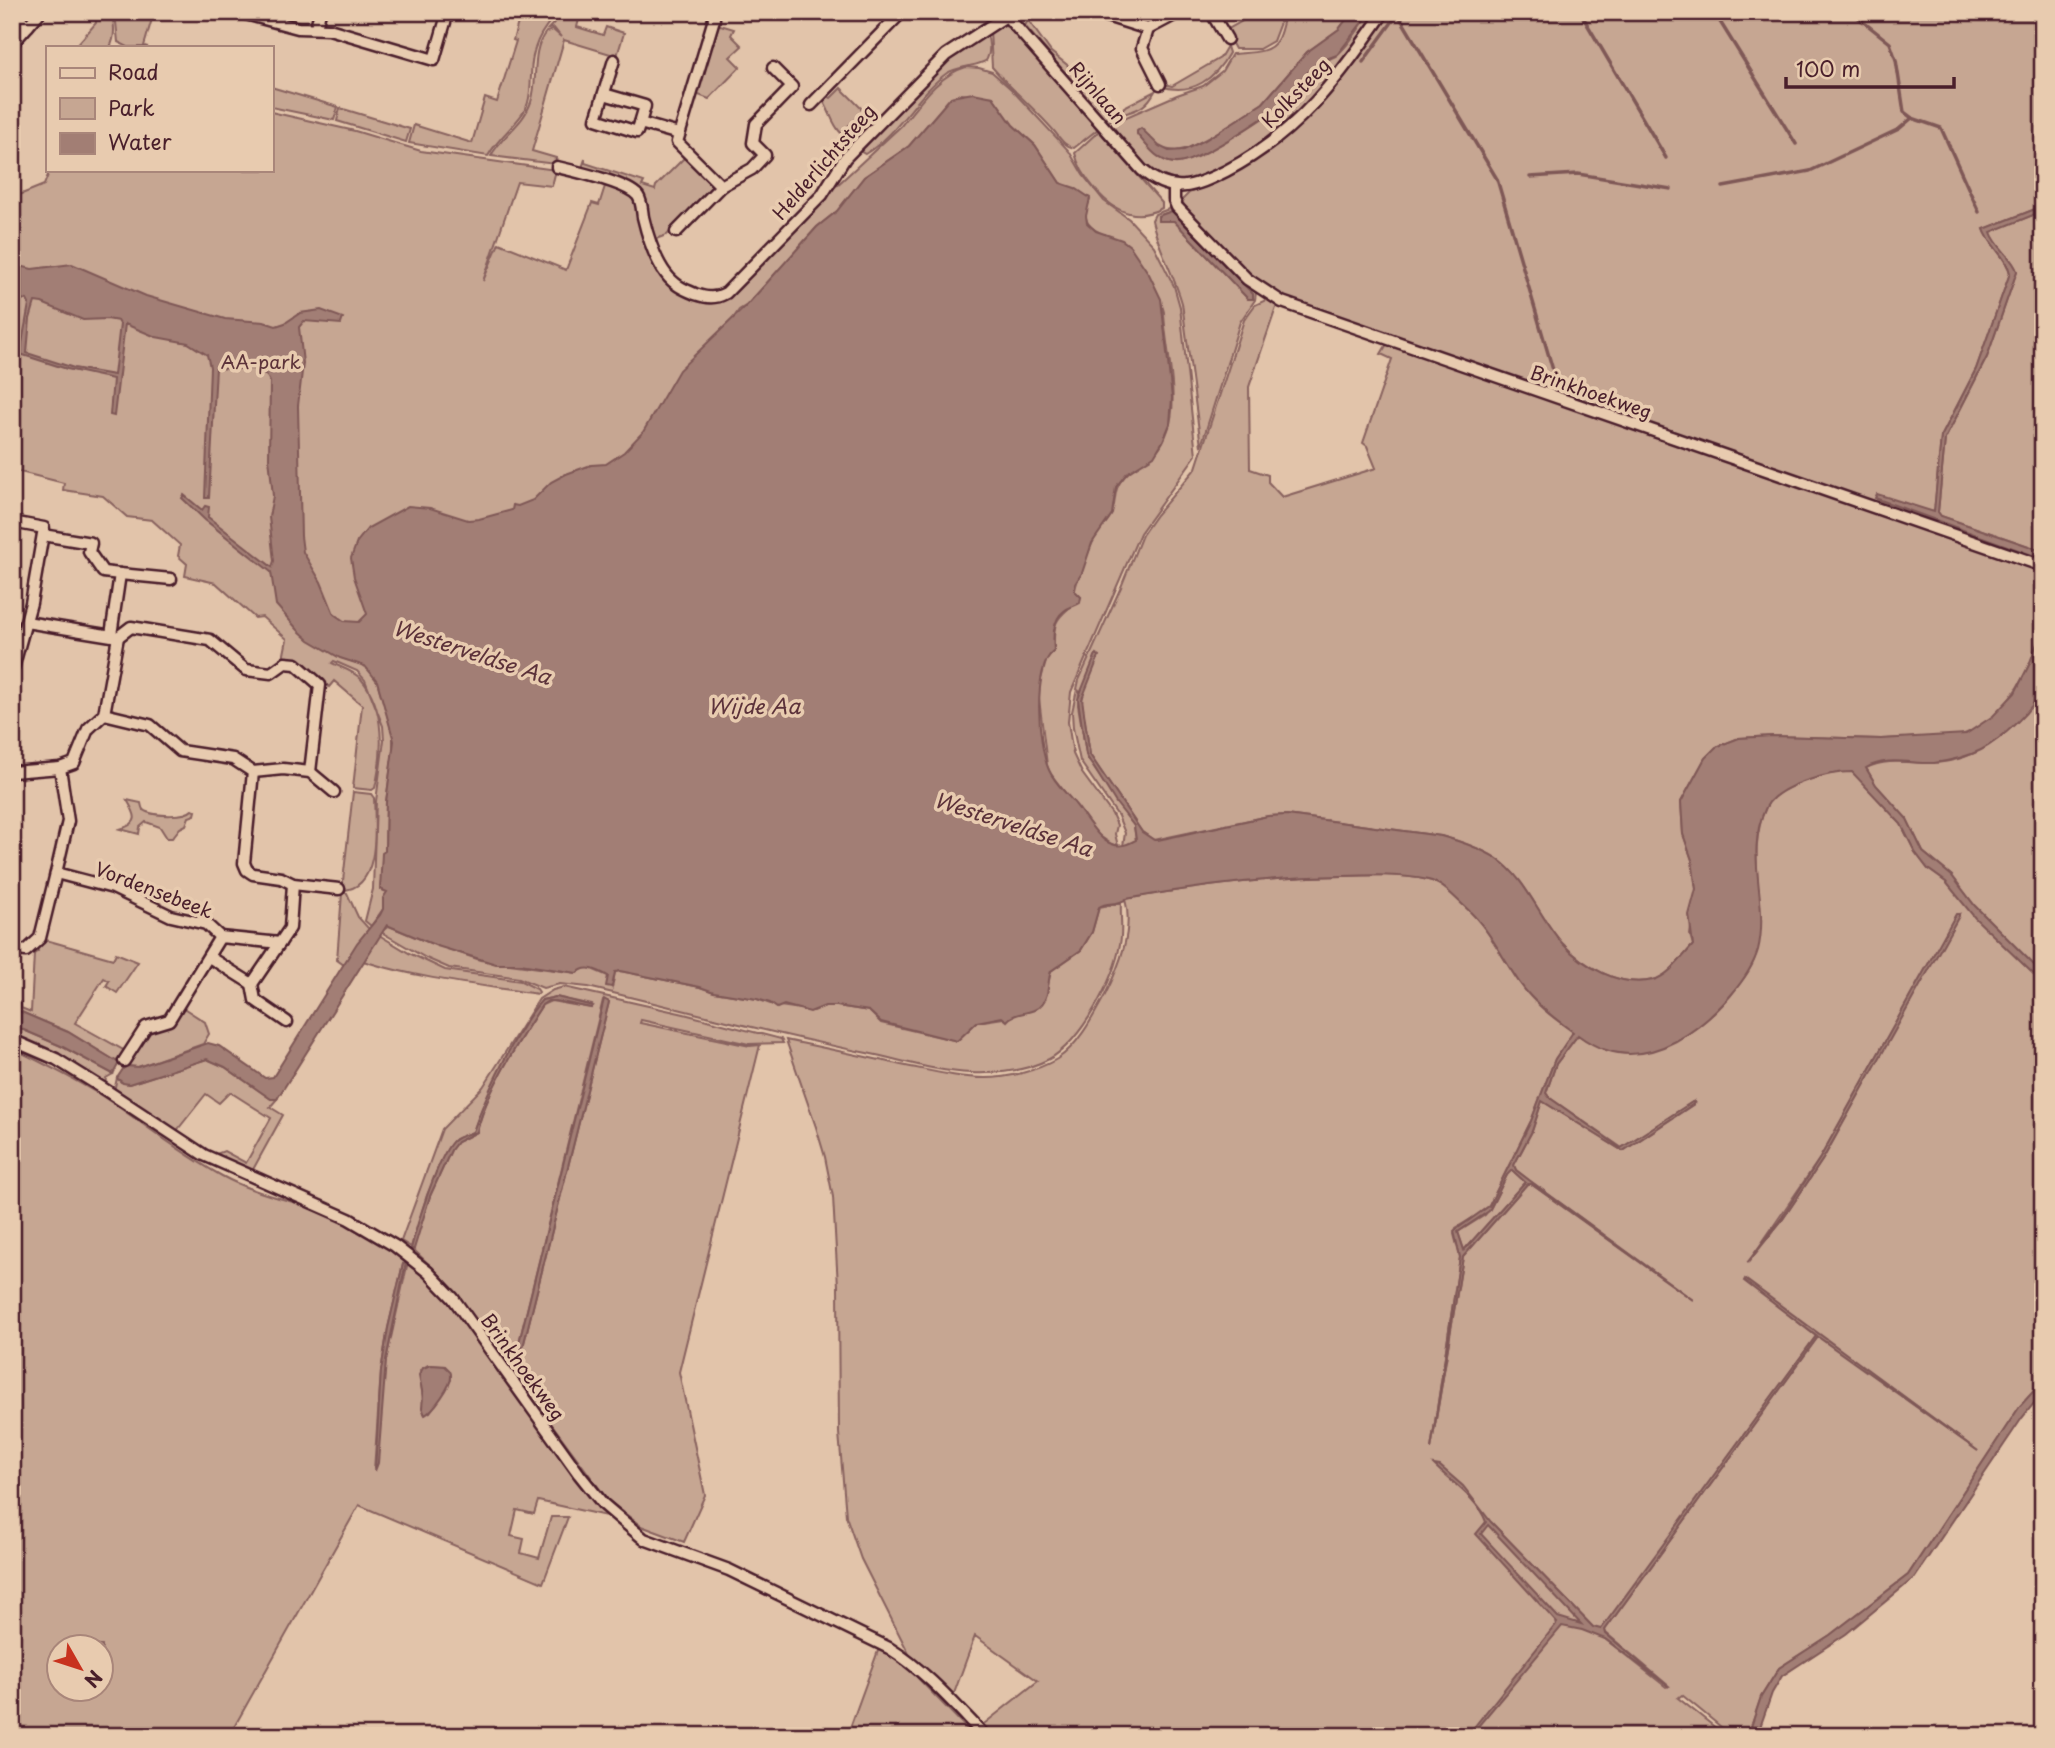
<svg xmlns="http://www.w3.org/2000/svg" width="2055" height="1748" viewBox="0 0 2055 1748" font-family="'Playpen Sans',sans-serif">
<rect width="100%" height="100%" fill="#e2c4aa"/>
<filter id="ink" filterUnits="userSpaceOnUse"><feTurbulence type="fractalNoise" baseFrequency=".0143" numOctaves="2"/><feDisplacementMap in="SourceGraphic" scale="14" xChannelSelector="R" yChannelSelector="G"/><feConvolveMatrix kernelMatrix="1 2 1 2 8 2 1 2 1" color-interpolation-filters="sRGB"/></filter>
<g filter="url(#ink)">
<g fill="#c6a692" stroke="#88625e" stroke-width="2" fill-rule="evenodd">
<path d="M95,12H112C114,25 116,36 110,47H75L96,23Z"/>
<polygon points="115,12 154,12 144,46 148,47 128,47 118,42"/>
<path d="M521,12H559C540,30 531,49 531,76C530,87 531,97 526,108C517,125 499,136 488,156L409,143L414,125L472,143L485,98L497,102L516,41L513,40Z"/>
<path d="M564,12H581L577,27L603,35L606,27L624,33L617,56L564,40L532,151L556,158L555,164L491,156C501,136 524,124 531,102C539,79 530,52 546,32L553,30L561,37L554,28L548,29Z"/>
<polygon points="1258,12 1284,12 1273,41 1259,49 1235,49 1225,31"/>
<path d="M1287,12H1352L1339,29L1307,52L1263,103L1219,132L1189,148L1176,151L1163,149L1137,134C1147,146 1158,161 1174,163C1193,166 1267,117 1281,103C1292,93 1299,80 1309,70C1317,62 1329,61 1337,55C1350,44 1361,26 1370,12H1381C1361,39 1342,68 1320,94C1297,121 1238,167 1204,178C1191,182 1176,181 1163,176C1141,168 1125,141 1110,124L1177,95L1203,86L1222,71L1232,54C1246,52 1269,55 1277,40C1282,32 1282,21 1287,12Z"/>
<path d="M1389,12H2043V206L1984,229C1989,245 2007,257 2010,273L1976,369L1941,437L1934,512L1876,499L2043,559V563L1289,299C1247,283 1217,243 1186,211L1182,200L1189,193C1219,179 1251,163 1278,143C1324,109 1355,58 1389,12Z"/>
<path d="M1028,20L1051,52L1085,79L1105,108L1122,111L1124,107L1155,91C1142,116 1127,108 1108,122L1025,26Z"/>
<polygon points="717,24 734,29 731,35 742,46 730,57 740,67 709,99 696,94"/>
<path d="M1002,25L1010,28L1098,129L1074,148C1065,147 1060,138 1054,131C1034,108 1011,89 992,67L990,30Z"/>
<path d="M986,32C989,40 991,51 987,59C985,65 956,67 947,73C916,95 899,134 865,154L858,150L953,54Z"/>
<path d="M1225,40L1229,53C1215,79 1193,95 1163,87L1164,84L1172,86L1220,58L1227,46Z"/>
<path d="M966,67L979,68L992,72L1011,89L1069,151L1083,175L1104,201L1129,219L1154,246L1174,286L1180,307L1196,455L1140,533L1071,692L1068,722L1073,754L1082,773L1112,814L1117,825L1115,834L1118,846L1113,845L1098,835L1050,773L1047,765L1038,690L1047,658L1054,651C1053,614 1058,620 1081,597L1075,591C1075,584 1093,540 1098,532C1102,526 1109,521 1111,515C1118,499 1111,491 1125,476C1144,455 1157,462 1168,430C1180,397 1165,347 1164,312C1156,277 1133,255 1104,235C1098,231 1090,229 1087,221C1084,214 1087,207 1090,200L1060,183L1035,145L1013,125L993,97L960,94L951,97L909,146L864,177L837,211L817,227L747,305L739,310L639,455L369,613L341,658L360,664L370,671L377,681L393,735V751L386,801L385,851L380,889L387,892L383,909L371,926L365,921L373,889L376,801L384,740L383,726L365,680L357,671L334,661L332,663C342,668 354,671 361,679C386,708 383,754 375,788L372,790L353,788L362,705L334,681L329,687L297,659H283L287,639L262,617L255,618L216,583L185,576L187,564L178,556L180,545L152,520L127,517L103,496L63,490L64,483L12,470V198L44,185L50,170H271V112L355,131L421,151L556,170L552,186L517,182L483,281L499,243L566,270L592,203L599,205L606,183L625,191L636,199L664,277L712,301L901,126C919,104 938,75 966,67Z"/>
<polygon points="271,87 338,107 334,120 271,107"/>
<path d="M841,88L864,111L841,133C831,123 830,109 821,98L825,94L831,98Z"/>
<polygon points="340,108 410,129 406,142 337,121"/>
<path d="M1099,131L1162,203V208C1152,213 1140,216 1129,213C1106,208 1080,175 1075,153Z"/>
<polygon points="686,156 712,184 712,189 667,235 656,239 650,228 643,198 582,168 585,159 585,163 644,182 642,186 655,190 656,186"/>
<path d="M1174,207L1256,292L1255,300L1240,322L1201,446L1182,303C1174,274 1158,249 1152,220L1155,214ZM1172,211L1175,213L1253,299H1248L1174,221H1158V216Z"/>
<path d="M2043,211V551L1941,516L1938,512L1945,439L1987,357L2017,271C2012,257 1996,247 1990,232Z"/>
<path d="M1270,298L1278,302L1249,387L1250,469L1268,475V482L1282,497L1376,468L1367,446L1363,443L1392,359L1381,354L1387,344L1393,343L1513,387L2043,570C2043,588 2045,607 2043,625C2042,635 2036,646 2033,656C2019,690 1996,726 1958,736L1881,739L1773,736L1739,738L1716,747L1705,758L1681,802L1683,834L1692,860L1696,889L1690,935L1693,945C1682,957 1669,976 1653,980C1620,988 1583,966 1562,943C1538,916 1527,879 1496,858C1480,848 1459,841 1441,836L1287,815L1268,816L1154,840L1142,832L1090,755L1082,702L1083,695L1079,691L1078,705L1087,758L1134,826L1136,840L1123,846L1125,833L1118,816L1080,761L1073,728L1072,712L1079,680L1121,587L1142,535L1156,515L1196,468L1244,320L1255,305Z"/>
<path d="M2043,685V974L1975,906L1952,876L1923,852L1907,819L1876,785L1866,768C1887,758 1908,763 1931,763C1980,762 2021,727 2043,685Z"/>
<path d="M1852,771L1901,824L1915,852L1928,869L1946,882L1985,927L2043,983V1381L2020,1406L1908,1575L1830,1635L1779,1668L1761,1697L1748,1736H1732L1682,1695L1678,1698L1726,1736H989L980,1727L1038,1681L975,1636L952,1699L909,1654L861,1559L846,1516L839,1433L838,1286L833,1197L825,1157L816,1127L786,1040C824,1048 863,1056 901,1065C928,1070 957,1078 985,1078C1008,1078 1037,1071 1057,1059C1078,1046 1093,1017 1105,995C1119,967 1134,930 1125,899C1198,886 1269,877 1343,876C1371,875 1401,874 1428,880C1443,883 1456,898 1467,908C1490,930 1501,956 1519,982C1532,1002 1554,1019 1574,1032L1555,1059L1531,1121L1489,1206L1479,1214L1456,1228L1454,1234L1460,1257L1431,1449L1463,1257L1527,1184H1531L1693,1300L1529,1180L1516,1170L1514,1165L1532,1131L1542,1101L1623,1151L1694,1104V1101L1622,1148L1550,1098L1546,1093L1556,1064L1578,1035C1634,1073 1692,1041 1731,995C1741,982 1754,967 1757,950C1767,902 1745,853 1766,807C1777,785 1829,772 1852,771ZM1959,914L1823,1159L1783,1219L1748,1263L1820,1158L1956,915ZM1744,1280L1978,1451L1821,1338H1817L1605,1630L1606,1633L1669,1686L1666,1687L1605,1639L1583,1625L1491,1522L1593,1627L1599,1630L1603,1628L1816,1336Z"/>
<path d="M353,792L371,794L374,798C375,825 381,890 342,890Z"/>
<path d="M127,800L141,803C142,808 142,810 147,812C157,816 186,817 192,810L196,811L195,815L189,817L186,825L180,828L172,838H167L160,827L146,822L140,827L139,834L120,829C141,823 136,815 127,800Z"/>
<polygon points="342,893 347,893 358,917 369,929 344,965 337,960"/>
<path d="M1121,903C1120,917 1123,930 1120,944C1114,980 1081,1042 1049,1059C1026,1071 997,1074 971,1073C937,1072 901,1060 867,1053C774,1034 681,1009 588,987L560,984L543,988L519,978L449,968L426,958L381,932L389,926L425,941L480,960L576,973L587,967L608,976L612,987L615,972L620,971L700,987L714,992L757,999L773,1005L814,1011L825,1006H837L869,1011L881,1023L957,1041L977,1022L1010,1017L1045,999L1051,971L1081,950L1092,932L1099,907Z"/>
<path d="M379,935L409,953L445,970L521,981L537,989L539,992L538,994C479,985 420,979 363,961Z"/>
<polygon points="46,940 113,959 116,953 138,962 117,993 106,986 109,981 104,978 75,1023 125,1051 119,1063 68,1032 12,1008 12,1000 21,1003 21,1008 31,1012 34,954 38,951 36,948"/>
<path d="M564,987L684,1014L781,1039L783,1043L749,1044L641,1020L640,1023L750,1046L760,1045L679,1372L705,1495L684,1542L641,1526L608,1500L444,1279L413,1249L430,1196L451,1150L457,1142L477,1132C486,1092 520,1039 542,1005L551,1001L591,1008L592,1005L556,997L542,1000C515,1042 489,1085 473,1132L455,1139L448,1148L427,1195L411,1247L401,1241L442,1129L483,1087L539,999L553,990ZM603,1000L609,1002L517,1371L513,1367Z"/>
<polygon points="182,1007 205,1022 209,1034 203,1044 138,1067 125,1066 147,1031"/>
<polygon points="12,1025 61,1046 113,1074 106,1078 105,1086 12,1037"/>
<path d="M12,1048C43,1063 73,1078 102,1096C142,1122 180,1153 222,1176C253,1193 286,1199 318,1210C363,1226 404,1256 439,1287L606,1516L538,1501L534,1514L517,1510L511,1536L524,1539L521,1553L539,1558L551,1517H568L543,1583L359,1505L229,1736H12ZM403,1264L407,1266L386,1360L374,1470L381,1371L388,1328ZM428,1365L445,1366L451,1374V1380L430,1412L424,1413L420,1370ZM60,1646H102V1688H60Z"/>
<polygon points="207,1059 225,1067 271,1099 277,1099 270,1107 283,1115 250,1175 214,1158 216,1154 224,1151 246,1163 271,1118 230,1092 219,1103 206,1094 175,1133 114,1091 117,1078 121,1082 129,1084"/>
<polygon points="1512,1170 1525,1182 1464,1250 1458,1232 1485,1215 1491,1207 1509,1171"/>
<polygon points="879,1648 911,1671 974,1736 847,1736"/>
</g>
<g fill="#a27e74" stroke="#7f5857" stroke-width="2" fill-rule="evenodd">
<path d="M1352,12H1370L1337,55L1326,59V63L1323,61C1304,70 1297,89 1282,103C1267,117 1193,165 1175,163C1158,162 1147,146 1137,134V131L1141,128L1159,146L1169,151L1184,150L1205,140L1263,103L1307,52L1339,29Z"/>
<path d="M973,93L993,97L1013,125L1035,145L1060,183L1075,188L1090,198L1086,216L1087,223L1096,231L1122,240L1130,246L1149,274L1161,299L1172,398L1170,424L1163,441L1154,456L1127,473L1116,487L1112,514L1092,543L1082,573L1075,584V591L1081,597L1080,603C1075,606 1069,607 1064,611C1052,620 1053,638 1054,651C1032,666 1038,747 1049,770C1054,782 1067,794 1075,804C1092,824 1105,859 1136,840L1134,826L1116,803L1086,755L1078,699L1096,654L1099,656L1082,699L1090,755L1142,832L1154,840H1158L1268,816L1287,815L1441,836C1459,841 1480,848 1496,858C1527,879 1538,916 1562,943C1583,966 1620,988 1653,980C1669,976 1682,957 1693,945L1689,915L1696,889L1692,860L1683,834L1681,802L1705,758L1716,747L1739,738L1773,736L1881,739L1966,734L1993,716L2015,693L2029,665L2043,627C2043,643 2046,670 2043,685C2037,708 2000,740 1981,750C1967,757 1949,761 1934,763C1911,764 1887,756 1866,768L1876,785L1907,819L1923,852L1952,876L1975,906L2043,974V983L1975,918L1946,882L1928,869L1915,852L1901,824L1852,772C1830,772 1777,785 1766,807C1743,855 1770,902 1758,950C1753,967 1742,982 1731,995C1702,1029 1654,1066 1606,1050C1596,1047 1586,1041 1578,1035L1556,1064L1546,1093L1550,1098L1621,1148L1692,1102L1695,1103L1623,1151L1542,1101L1532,1131L1514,1165L1516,1170L1529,1180L1693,1300L1531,1184H1527L1463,1257L1431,1449L1460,1257L1454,1231L1489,1206L1531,1121L1555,1059L1573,1032C1554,1018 1533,1002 1519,982C1499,953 1490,929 1463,905C1453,896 1442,883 1428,880C1401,874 1371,875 1343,876C1270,877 1198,886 1126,899C1118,906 1107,901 1099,907L1092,932L1081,950L1051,971C1047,981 1050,995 1042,1004C1033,1016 1016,1010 1007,1021L1002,1017L977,1022L957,1041L881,1022L869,1011L837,1006H825L810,1012L784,1005L777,1008L770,1003L757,999L714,992L700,987L620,971L615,972L612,987L606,986L608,976C598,970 586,964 577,973L520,964H496L437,946L387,925L277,1099H271L225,1067L207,1059L129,1084L123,1083L117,1078L125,1066L138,1067L208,1043L219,1046L265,1078L273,1077L357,943L380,915L383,909V898L387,892L380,889L382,853L385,851L386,802L394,741L377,681L365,666L340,658L309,640L298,630L276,605L271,572L205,520L182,498L184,495L202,510L205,506L209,507L208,517L272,567L274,561L269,517L273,496L269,458L270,382C264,366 249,368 234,369C228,369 222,368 216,368L209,498H205L210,367L207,355L188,343L156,337L125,324L114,416L110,415L113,379L67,369L20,354L29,304L27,300L12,298V264L32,269L72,264L146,296L225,319L264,322L276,326L285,323L300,313L321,310L343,318L341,324L304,321L299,327L303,363L298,406L301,536L303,552L321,582L334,614L344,621L359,622L367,614L354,577L351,558L357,542L368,528L408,506L430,508L468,520L479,519L512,510L513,505L518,506L533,500L551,482L566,474L591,465L606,464L624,452L643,432L679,370L747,305L817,227L837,211L864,177L909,146L951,97ZM35,302L42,303L83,320L107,319L118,321L120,324L114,375L74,368L27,353L30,319ZM1512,1170L1525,1182L1464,1250L1458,1232L1489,1211L1507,1175Z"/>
<path d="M2043,206V211L1991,232C1996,247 2013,258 2017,271L1987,357L1945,439L1938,512L1941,516L2043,551V559L1875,498L1877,494L1934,512L1941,437L1976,369L2010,273C2007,257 1989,245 1984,229Z"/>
<polygon points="1172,211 1253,294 1253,299 1248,299 1174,221 1158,221 1158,216"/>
<polygon points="1956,914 1959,914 1959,916 1823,1159 1783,1219 1747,1263 1782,1217 1820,1158"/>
<path d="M556,997L593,1006L591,1008L556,1001H548L542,1005C521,1037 484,1096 477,1132L457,1142L451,1150L430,1196L414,1249H411C416,1227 438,1156 453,1141C458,1136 466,1135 473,1132C484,1098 518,1026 542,1000Z"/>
<polygon points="604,999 609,1002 517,1371 513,1367"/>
<polygon points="12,1008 68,1032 119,1063 113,1074 61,1046 12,1025"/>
<polygon points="406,1263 386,1360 378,1463 375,1471 381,1371 388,1328 403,1264"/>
<path d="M1745,1279L1978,1451L1818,1337L1605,1630L1606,1634L1669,1687L1605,1639L1582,1630L1562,1626L1470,1736H1467L1557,1623L1476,1534L1486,1522C1478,1499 1451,1482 1434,1465L1440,1466L1463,1486L1491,1522L1593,1627L1601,1629L1816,1336L1744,1281ZM1488,1525L1581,1624L1558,1617L1481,1534Z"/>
<path d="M431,1365L445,1366C449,1370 451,1370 451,1376C452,1385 433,1411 425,1415L422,1408L423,1396L419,1375L423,1368Z"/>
<polygon points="2043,1381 2043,1392 2022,1418 1914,1578 1846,1634 1782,1676 1772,1693 1757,1736 1748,1736 1761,1697 1779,1668 1830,1635 1908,1575 2020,1406"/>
</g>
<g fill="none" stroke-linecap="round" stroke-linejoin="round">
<g stroke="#7f5857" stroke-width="3.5">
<polyline points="1580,12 1666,158"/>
<polyline points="1714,12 1796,144"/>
<polyline points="1851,12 1890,43 1896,60 1904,112 1912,118 1941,128 1979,212"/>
<polyline points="1398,14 1497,179 1555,377"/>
<polyline points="1363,62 1398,14"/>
<polyline points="1530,177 1578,174 1671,189"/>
<polyline points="1723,187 1810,171 1899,129 1912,118"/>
</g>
<defs>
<g id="street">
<polyline points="12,12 28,26 40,12"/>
<polyline points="238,12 298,28 329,29 434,60 448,12"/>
<polyline points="713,12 714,19 677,142 721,186 752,169 765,155 753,143 756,124 792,87 773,68"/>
<path d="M1003,12L1142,170C1172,196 1194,187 1226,171C1299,133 1338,78 1384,12"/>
<polyline points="1094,12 1148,29 1180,12"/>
<polyline points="1211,12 1227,39"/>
<polyline points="316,27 320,12"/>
<polyline points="1148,29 1142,48 1160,84"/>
<polyline points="12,44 28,26"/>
<polyline points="614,60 596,119 637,132 640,123 679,134"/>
<polyline points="604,94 645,106 640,123"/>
<polyline points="811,105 902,12"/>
<polyline points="12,124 16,132 12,147"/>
<path d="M557,167C574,171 628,183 638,196C642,202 642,211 643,217C648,238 658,271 676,284C682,289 689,291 695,294C707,298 715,299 726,293L822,195L845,158L946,55L1012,12"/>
<polyline points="1174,187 1174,200 1177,207 1247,279 1282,302 2043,566"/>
<polyline points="676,232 721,186"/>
<polyline points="12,522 44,528 31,603 12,672"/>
<polyline points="43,535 91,543 89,552 103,572 120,574"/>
<polyline points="26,622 118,637 131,627 210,640 246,670 271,673 285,663 296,664 320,685 310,772"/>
<polyline points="111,635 120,574 171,579"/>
<polyline points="104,714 150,725 180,751 233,759 253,772 283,769 310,772 334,792"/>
<polyline points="60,768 68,821 56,873 113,888 171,916 206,924 220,937"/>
<polyline points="12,772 60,768 74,763 88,729 104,714 118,637"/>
<polyline points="253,772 244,863 247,870 253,874 281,878 293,884 339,889"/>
<polyline points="12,949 26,951 40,938 56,873"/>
<polyline points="209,957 252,984"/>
<polyline points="287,1022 255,1000 252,984 290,928 293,884"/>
<path d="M12,1040L56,1059L101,1087L204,1155L349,1219L395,1246L428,1272L453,1298L579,1474L603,1504L644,1539L729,1570L889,1648C926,1671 955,1705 985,1736"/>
<polyline points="124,1061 146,1027 169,1020 220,937 280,943"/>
</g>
</defs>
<use href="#street" stroke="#4a1f2b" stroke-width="15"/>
<use href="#street" stroke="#e8cbaf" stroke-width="10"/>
</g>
</g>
<g text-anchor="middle" stroke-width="7" stroke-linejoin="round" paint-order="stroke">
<g font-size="19" fill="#4a1f2b" stroke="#e8cbaf">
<text transform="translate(1098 93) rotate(49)" y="7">Rijnlaan</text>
<text transform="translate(1296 93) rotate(-46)" y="7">Kolksteeg</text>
<text transform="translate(824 162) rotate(-49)" y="7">Helderlichtsteeg</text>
<text transform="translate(1591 392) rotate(19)" y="7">Brinkhoekweg</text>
<text transform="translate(154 890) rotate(21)" y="7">Vordensebeek</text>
<text transform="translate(523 1367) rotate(54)" y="7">Brinkhoekweg</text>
</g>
<g font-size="19" fill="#5d333a" stroke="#e8cbaf">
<text x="261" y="369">AA-park</text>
</g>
<g font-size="21" font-style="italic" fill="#5c323a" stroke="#e8cbaf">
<text transform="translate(472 653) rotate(18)" y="7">Westerveldse Aa</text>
<text x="754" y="714">Wijde Aa</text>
<text transform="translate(1013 825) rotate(18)" y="7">Westerveldse Aa</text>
</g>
</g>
<rect width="2055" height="1748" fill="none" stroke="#e8cbaf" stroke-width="42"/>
<rect x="21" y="21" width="2013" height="1706" fill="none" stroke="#4a1f2b" stroke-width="2.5" filter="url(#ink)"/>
<rect x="46" y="46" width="228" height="126" fill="#e8cbaf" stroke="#a9867a" stroke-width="2"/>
<rect x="60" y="68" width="35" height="10" fill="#e8cbaf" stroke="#a9867a" stroke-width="2"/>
<text x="108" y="80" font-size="21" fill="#4a1f2b">Road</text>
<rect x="60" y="98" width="35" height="21" fill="#c6a692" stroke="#a9867a" stroke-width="2"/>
<text x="108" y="116" font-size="21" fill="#4a1f2b">Park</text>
<rect x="60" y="133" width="35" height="21" fill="#a27e74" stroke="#a9867a" stroke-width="2"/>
<text x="108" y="150" font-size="21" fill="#4a1f2b">Water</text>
<g transform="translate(80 1668) rotate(129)"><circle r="33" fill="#e8cbaf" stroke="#a9867a" stroke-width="2"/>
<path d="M0-5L12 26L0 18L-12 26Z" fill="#c8321e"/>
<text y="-10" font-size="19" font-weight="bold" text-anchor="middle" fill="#4a1f2b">N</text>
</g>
<path d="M1786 77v10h168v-10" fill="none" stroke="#4a1f2b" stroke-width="3.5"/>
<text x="1796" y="77" font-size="21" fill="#4a1f2b" stroke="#e8cbaf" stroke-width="5" paint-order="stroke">100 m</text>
</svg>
